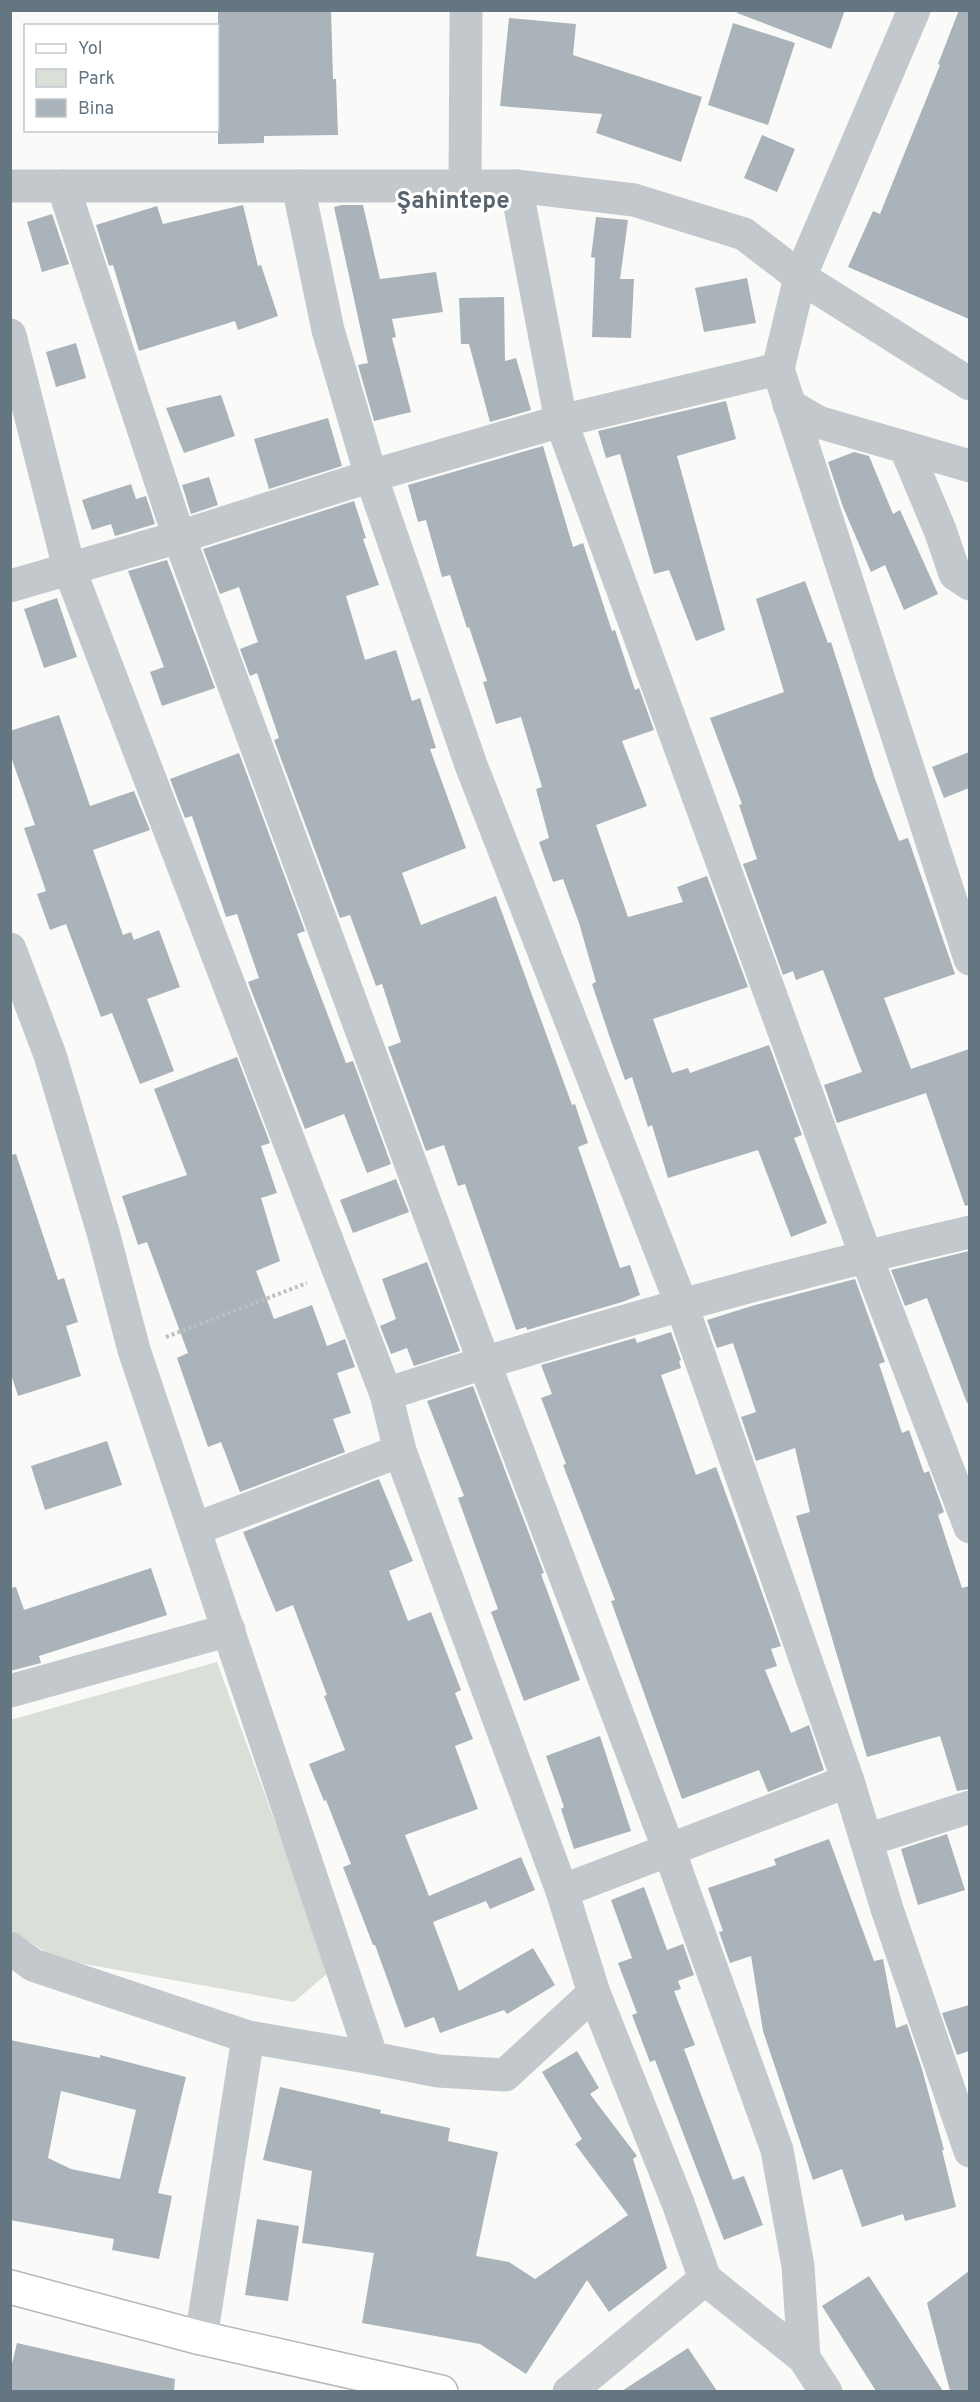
<svg xmlns="http://www.w3.org/2000/svg" width="980" height="2402" viewBox="0 0 980 2402" font-family="Overpass,sans-serif">
<rect width="100%" height="100%" fill="#fafaf8"/>
<polygon fill="#dadfd7" points="217,1662 329,1972 294,2002 57,1959 11,1930 10,1720"/>
<g fill="#aab3b9" fill-rule="evenodd">
<polygon points="218,10 331,10 333,79 336,79 338,135 264,136 264,143 218,144"/>
<polygon points="737,10 845,10 831,49 737,13"/>
<polygon points="959,10 969,10 969,319 848,267 873,211 880,214 940,65 938,64"/>
<polygon points="509,18 576,24 573,55 702,97 681,162 596,133 602,114 500,106"/>
<polygon points="733,23 795,43 768,125 708,105"/>
<polygon points="762,135 795,149 777,192 744,178"/>
<polygon points="243,205 258,266 261,265 278,316 238,330 235,321 139,351 113,265 109,266 96,225 157,206 163,224"/>
<polygon points="342,205 363,205 380,279 436,272 443,312 392,319 396,337 392,338 411,412 374,421 358,365 368,363 334,207"/>
<polygon points="52,214 69,264 42,272 27,222"/>
<polygon points="596,217 628,220 620,279 634,279 631,338 592,337 595,258 591,257"/>
<polygon points="747,278 756,323 704,332 695,288"/>
<polygon points="504,297 505,361 516,358 531,410 490,422 469,344 461,344 459,298"/>
<polygon points="76,343 86,378 56,387 46,352"/>
<polygon points="221,395 235,436 184,453 166,408"/>
<polygon points="726,401 736,439 677,456 725,630 696,641 669,570 654,574 620,454 606,458 598,431"/>
<polygon points="328,418 342,466 269,489 254,439"/>
<polygon points="543,446 573,547 583,543 612,631 615,630 635,690 639,688 654,730 622,741 647,806 596,825 628,917 683,902 677,887 707,876 748,987 653,1019 672,1073 688,1068 690,1073 769,1045 802,1135 794,1138 827,1223 791,1237 758,1150 668,1178 652,1125 648,1127 632,1077 625,1080 610,1038 592,984 596,982 579,923 563,879 553,882 539,842 549,838 536,789 542,787 521,717 496,724 483,682 487,681 469,627 467,628 450,575 442,577 426,520 418,522 408,485"/>
<polygon points="854,452 869,456 893,514 900,510 938,594 904,610 885,565 871,572 843,507 828,462"/>
<polygon points="209,477 218,505 191,514 182,485"/>
<polygon points="131,484 136,499 146,496 155,524 115,536 111,524 92,530 82,500"/>
<polygon points="354,501 366,538 363,539 379,585 346,596 365,660 396,650 412,701 420,698 436,748 430,749 466,848 402,873 421,925 496,896 572,1105 575,1104 588,1143 578,1147 620,1268 630,1265 640,1295 622,1302 527,1330 526,1327 516,1330 465,1184 458,1186 444,1145 426,1151 388,1047 401,1042 382,984 376,986 350,915 340,918 274,740 279,738 257,673 250,676 240,649 258,642 239,587 220,594 203,549"/>
<polygon points="167,560 215,688 162,706 150,672 164,667 128,571"/>
<polygon points="805,581 828,643 831,642 875,779 899,841 908,838 955,974 884,998 911,1069 969,1049 969,1205 965,1206 926,1093 837,1123 824,1085 862,1072 823,970 796,980 793,971 783,975 743,864 757,859 739,805 742,804 710,718 784,692 756,599"/>
<polygon points="57,598 77,657 44,668 24,609"/>
<polygon points="59,715 90,806 134,791 150,830 93,850 123,935 131,932 134,940 159,930 180,987 147,999 174,1071 140,1084 112,1013 101,1017 66,924 50,930 37,894 46,891 24,828 35,825 10,754 10,731"/>
<polygon points="969,752 969,788 944,798 932,767"/>
<polygon points="239,753 305,931 297,934 346,1063 353,1061 391,1164 367,1173 344,1114 305,1129 248,982 259,978 237,914 226,917 192,816 185,818 170,779"/>
<polygon points="237,1057 270,1143 261,1146 277,1193 261,1198 280,1261 256,1271 274,1319 312,1305 327,1346 345,1339 355,1367 337,1373 351,1413 333,1419 345,1452 240,1492 221,1442 208,1447 177,1358 188,1353 147,1242 138,1245 122,1196 187,1175 154,1089"/>
<polygon points="16,1154 58,1280 64,1278 78,1322 66,1326 81,1376 18,1396 10,1371 10,1155"/>
<polygon points="396,1179 409,1212 353,1233 340,1200"/>
<polygon points="969,1251 969,1403 967,1403 927,1298 905,1306 891,1270"/>
<polygon points="427,1262 460,1351 414,1366 407,1348 391,1354 380,1326 396,1319 382,1279"/>
<polygon points="855,1279 885,1362 879,1364 902,1433 909,1430 924,1473 929,1471 944,1512 938,1515 962,1588 969,1586 969,1789 957,1791 940,1736 867,1757 796,1516 810,1512 795,1448 756,1461 741,1417 756,1412 733,1343 717,1348 707,1320 755,1305"/>
<polygon points="671,1332 681,1360 679,1361 681,1368 661,1375 696,1475 716,1467 756,1576 781,1646 771,1649 777,1666 765,1670 791,1733 809,1725 824,1770 768,1792 759,1770 682,1799 611,1601 615,1600 563,1465 566,1464 541,1398 552,1394 541,1365 635,1338 637,1343"/>
<polygon points="473,1386 544,1573 541,1574 580,1680 524,1701 491,1612 498,1609 458,1498 464,1496 427,1401"/>
<polygon points="107,1441 122,1485 45,1510 31,1466"/>
<polygon points="379,1479 413,1561 389,1571 408,1621 431,1612 461,1690 455,1693 473,1739 455,1746 478,1809 405,1835 429,1896 521,1857 535,1890 490,1909 486,1901 433,1922 459,1991 533,1948 555,1985 507,2014 504,2010 440,2033 434,2017 405,2028 375,1945 373,1945 343,1867 351,1864 326,1800 324,1801 309,1764 345,1750 324,1696 327,1695 293,1605 276,1612 243,1532"/>
<polygon points="151,1568 167,1615 39,1656 41,1663 10,1671 10,1588 16,1587 24,1610"/>
<polygon points="600,1736 631,1831 574,1849 561,1809 564,1807 546,1756"/>
<polygon points="947,1834 965,1890 918,1905 901,1849"/>
<polygon points="829,1839 874,1961 883,1959 896,2028 907,2024 922,2069 944,2150 942,2150 956,2207 905,2221 903,2214 862,2227 842,2169 813,2180 763,2031 751,1956 730,1963 719,1932 723,1931 708,1888 776,1865 774,1859"/>
<polygon points="644,1887 667,1950 683,1944 694,1975 678,1981 681,1989 674,1991 695,2045 684,2049 733,2180 744,2176 763,2225 724,2240 655,2060 650,2062 632,2015 637,2013 618,1963 632,1958 611,1900"/>
<polygon points="969,2005 969,2051 957,2055 942,2013"/>
<path d="M10,2040L100,2058V2055L186,2077L158,2193L172,2196L159,2259L112,2250L114,2239L10,2220ZM61,2091L136,2110L120,2179L71,2169L48,2158Z"/>
<polygon points="577,2051 599,2088 590,2094 637,2156 633,2159 667,2268 609,2312 587,2280 526,2374 480,2344 362,2323 374,2253 302,2243 312,2171 263,2160 280,2087 381,2110 380,2113 450,2128 448,2141 498,2152 476,2256 509,2262 535,2279 628,2215 575,2144 582,2139 542,2072"/>
<polygon points="257,2219 299,2226 288,2301 245,2295"/>
<polygon points="969,2271 969,2391 950,2391 927,2303"/>
<polygon points="869,2276 943,2391 876,2391 822,2306"/>
<polygon points="17,2343 175,2379 174,2391 10,2391 10,2372"/>
<polygon points="688,2348 717,2391 622,2391"/>
</g>
<g fill="none" stroke-linecap="round" stroke-linejoin="round">
<defs>
<polyline id="secondary" points="10,2287 201,2338 441,2392"/>
</defs>
<use href="#secondary" stroke="#b3babf" stroke-width="36"/>
<polyline stroke="#bbbfc2" stroke-width="4" stroke-dasharray="3 3" stroke-linecap="butt" points="166,1337 307,1283"/>
<g stroke="#c3c8cc" stroke-width="33">
<polyline points="914,10 800,277 778,369 970,959"/>
<polyline points="10,186 516,186 634,200 744,234 800,277 970,384"/>
<polyline points="63,186 179,537 484,1362 669,1850 777,2150 798,2266 804,2358 826,2392"/>
<polyline points="298,186 328,330 371,476 471,765 682,1306 848,1781 888,1912 970,2151"/>
<polyline points="516,186 561,421 866,1256 970,1527"/>
<polyline points="465,188 466,10"/>
<polyline points="10,335 69,568 386,1394 400,1451 562,1891 594,1993 678,2203 705,2279 569,2392"/>
<polyline points="789,405 818,422 970,466"/>
<polyline points="906,449 940,530 955,574 970,584"/>
<polyline points="10,586 179,537 371,476 561,421 778,369"/>
<polyline points="10,949 50,1055 103,1232 134,1350 372,2058 438,2071 505,2075 594,1993"/>
<path d="M386,1394C578,1332 773,1277 970,1232"/>
<polyline points="195,1529 400,1451"/>
<polyline points="10,1691 229,1630"/>
<polyline points="867,1840 970,1807"/>
<polyline points="562,1891 848,1781"/>
<polyline points="10,1948 33,1965 248,2037 372,2058"/>
<polyline points="705,2279 804,2358"/>
<polyline points="201,2338 248,2037"/>
</g>
<use href="#secondary" stroke="#fff" stroke-width="33"/>
</g>
<g text-anchor="middle" stroke-width="6" stroke-linejoin="round" paint-order="stroke">
<g font-size="24" font-weight="bold" fill="#57646e" stroke="#fff">
<text x="453" y="208">Şahintepe</text>
</g>
</g>
<rect width="980" height="2402" fill="none" stroke="#657683" stroke-width="24"/>
<rect x="24" y="24" width="195" height="108" fill="#ffffff" stroke="#c1c8cd" stroke-width="1.5"/>
<rect x="36" y="44" width="30" height="9" fill="#ffffff" stroke="#c1c8cd" stroke-width="1.5"/>
<text x="78" y="54" font-size="18" fill="#657683">Yol</text>
<rect x="36" y="69" width="30" height="18" fill="#dadfd7" stroke="#c1c8cd" stroke-width="1.5"/>
<text x="78" y="84" font-size="18" fill="#657683">Park</text>
<rect x="36" y="99" width="30" height="18" fill="#aab3b9" stroke="#c1c8cd" stroke-width="1.5"/>
<text x="78" y="114" font-size="18" fill="#657683">Bina</text>
</svg>
